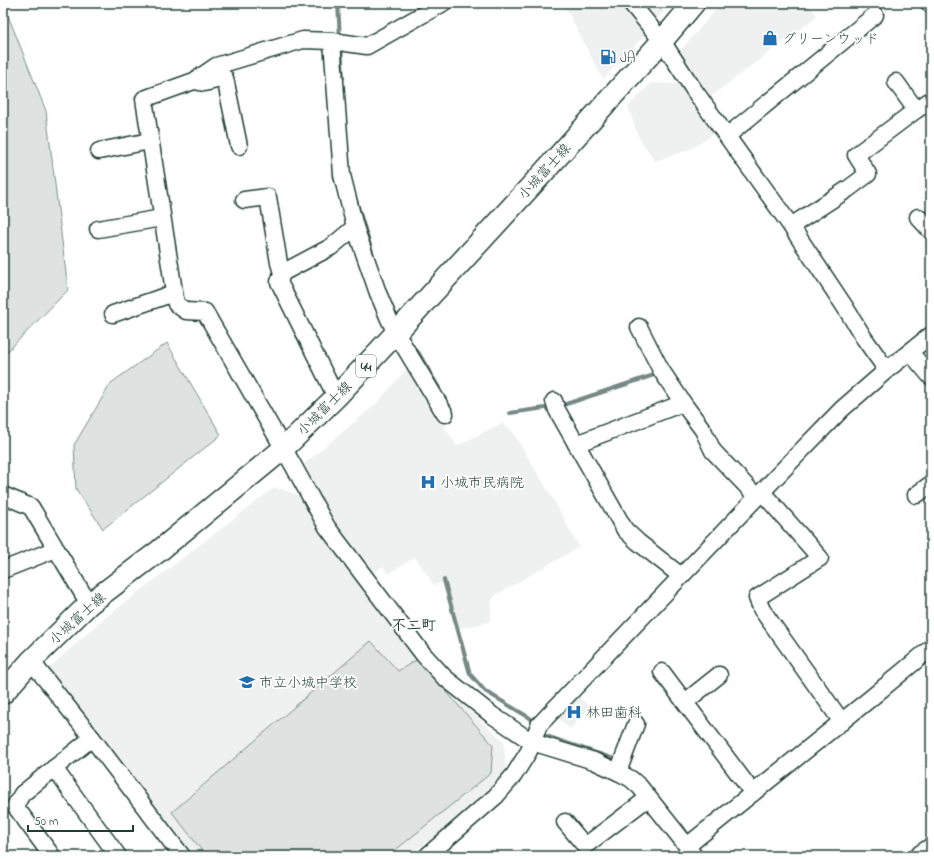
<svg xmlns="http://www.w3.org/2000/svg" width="934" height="859" viewBox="0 0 934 859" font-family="'Indie Flower','Klee One',sans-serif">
<rect width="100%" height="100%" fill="#fff"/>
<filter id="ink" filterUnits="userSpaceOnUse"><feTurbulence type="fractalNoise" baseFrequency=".025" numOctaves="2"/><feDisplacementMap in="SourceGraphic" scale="8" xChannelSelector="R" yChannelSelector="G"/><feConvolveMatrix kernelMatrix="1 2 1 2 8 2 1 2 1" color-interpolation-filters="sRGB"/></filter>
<g filter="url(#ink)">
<g fill="#eef1f0">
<polygon points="563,3 621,3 646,34 603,79"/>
<polygon points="642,3 672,3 656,20"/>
<polygon points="722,3 807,3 817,16 710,97 678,53"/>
<polygon points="651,83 680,84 715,133 691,149 655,161 639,138 628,107"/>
<polygon points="407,369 457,446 502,423 512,431 553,499 579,547 496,595 492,600 490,622 456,629 442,583 434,585 415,557 388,574 383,566 373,573 338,529 304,464 375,405"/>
<polygon points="275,487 298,495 320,531 418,659 449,693 504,741 506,772 453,822 409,856 191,856 47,670 101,621"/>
<polygon points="577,696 590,707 570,729 557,717"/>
</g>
<g fill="#dee3e2" stroke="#7e908b">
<polygon points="3,3 46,111 68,290 3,356"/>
<polygon points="167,343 221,435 103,529 76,489 74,445 111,383"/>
<polygon points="371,641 398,671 418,659 493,745 491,773 388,856 206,856 172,812"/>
</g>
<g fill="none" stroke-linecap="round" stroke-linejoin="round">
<g stroke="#758883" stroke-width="4">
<polyline points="338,3 340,39"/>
<polyline points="341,45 343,78"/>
<polyline points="356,200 373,255"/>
<polyline points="418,352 439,388"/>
<polyline points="560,406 657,374"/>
<polyline points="510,413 552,407"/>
<polyline points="444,580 470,674 485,691 530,718 535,724"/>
<polyline points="540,731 543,735 614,759 618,762"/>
<polyline points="681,825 691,839"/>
</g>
<defs>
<g id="minor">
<polyline points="443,3 367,46 332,41 303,40 216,66 194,81 144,99 176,304 186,311 205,312 293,465 327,527 423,654 444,677 492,715 532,742 594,761 618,772 631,779 640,787 687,846 694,856"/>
<polyline points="631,3 662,41 694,90 791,226 845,307 864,338 881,362 888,369"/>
<polyline points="929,3 931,5"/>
<polyline points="332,41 342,175 355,227 378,293 389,319 396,333 445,414"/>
<polyline points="195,81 204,83 225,78 239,146"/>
<polyline points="896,82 916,110"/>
<polyline points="727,136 875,15"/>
<polyline points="99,151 150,141"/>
<polyline points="244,200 268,197 279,263 282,273 279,282 336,397"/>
<polyline points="918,217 931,231"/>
<polyline points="791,226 848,189 868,174 856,155 916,110 931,100"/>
<polyline points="98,229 162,218"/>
<polyline points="282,273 331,247 355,227"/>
<polyline points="113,314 174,293"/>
<polyline points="639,327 661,370 683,403"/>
<polyline points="910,352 931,377"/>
<polyline points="554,401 557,410 625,530 638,542 681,576"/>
<polyline points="576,444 683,403 703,430 713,451 757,497"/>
<polyline points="762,492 820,558 757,598 762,610 842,722"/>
<polyline points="3,495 31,507 89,604"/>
<polyline points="916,495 931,484"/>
<polyline points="3,570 56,549"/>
<polyline points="31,661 92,738 182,856"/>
<polyline points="662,672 753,793"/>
<polyline points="685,702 719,675"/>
<polyline points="54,768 118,856"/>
<polyline points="618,772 636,724"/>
<polyline points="565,822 585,846 648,798"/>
<polyline points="687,846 871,698 931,648"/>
<polyline points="52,856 15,806 22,794 92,738"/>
<polyline points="427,856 496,796 514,775 529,751 539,725 800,452 842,409 888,369 931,335"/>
</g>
<polyline id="major" points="3,693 31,661 89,604 159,551 283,449 336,397 396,333 543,173 662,41 694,3"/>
<polyline id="highway" points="922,856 931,850"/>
</defs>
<use href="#minor" stroke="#1f3d34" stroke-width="19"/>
<use href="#major" stroke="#1f3d34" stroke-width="24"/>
<use href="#highway" stroke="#1f3d34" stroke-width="25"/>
<use href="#minor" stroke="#fff" stroke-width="16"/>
<use href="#major" stroke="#fff" stroke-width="21"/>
<use href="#highway" stroke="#fff" stroke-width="22"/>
</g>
</g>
<defs>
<symbol id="shop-bare" viewBox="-9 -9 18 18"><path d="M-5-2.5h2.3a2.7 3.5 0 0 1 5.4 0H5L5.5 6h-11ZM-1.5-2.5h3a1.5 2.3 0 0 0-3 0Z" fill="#1f6fb2" stroke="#fff" stroke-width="2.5" paint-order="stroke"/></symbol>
<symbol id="fuel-bare" viewBox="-9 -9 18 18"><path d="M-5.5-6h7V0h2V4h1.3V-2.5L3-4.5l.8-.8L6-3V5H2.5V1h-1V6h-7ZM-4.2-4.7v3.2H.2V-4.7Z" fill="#1f6fb2" stroke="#fff" stroke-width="2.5" paint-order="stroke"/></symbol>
<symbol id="hospital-bare" viewBox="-9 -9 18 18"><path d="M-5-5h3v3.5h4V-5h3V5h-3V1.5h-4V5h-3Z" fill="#1f6fb2" stroke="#fff" stroke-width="2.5" paint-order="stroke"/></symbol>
<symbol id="school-bare" viewBox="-9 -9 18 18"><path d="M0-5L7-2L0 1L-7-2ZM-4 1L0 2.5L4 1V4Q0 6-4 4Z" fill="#1f6fb2" stroke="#fff" stroke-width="2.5" paint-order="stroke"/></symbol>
</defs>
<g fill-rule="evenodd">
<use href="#shop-bare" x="759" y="27" width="22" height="22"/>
<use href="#fuel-bare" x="597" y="46" width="22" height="22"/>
<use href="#hospital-bare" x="417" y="471" width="22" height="22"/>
<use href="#school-bare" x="236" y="671" width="22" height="22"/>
<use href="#hospital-bare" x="563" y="701" width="22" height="22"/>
</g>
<g text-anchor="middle" stroke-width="3.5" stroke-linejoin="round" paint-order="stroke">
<rect fill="#fff" stroke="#627771" stroke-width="1" x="356" y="355" width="20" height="22" rx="3"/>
<g font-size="13" font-weight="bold" fill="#1f3d34">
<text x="366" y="371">44</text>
</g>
<g font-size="14" fill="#1f3d34" stroke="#fff" text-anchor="start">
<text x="782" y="43">グリーンウッド</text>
<text x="620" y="62">JA</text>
<text x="440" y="487">小城市民病院</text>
<text x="259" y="687">市立小城中学校</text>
<text x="586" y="717">林田歯科</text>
</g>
<g font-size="14" fill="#1f3d34" stroke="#fff">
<text transform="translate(544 171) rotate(-48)" y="5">小城富士線</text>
<text transform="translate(324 408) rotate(-45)" y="5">小城富士線</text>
<text transform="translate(77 618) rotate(-42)" y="5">小城富士線</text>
</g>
<g font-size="15" font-weight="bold" fill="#1f3d34" stroke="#fff">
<text x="414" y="630">不二町</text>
</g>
</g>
<rect width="934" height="859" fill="none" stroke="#fff" stroke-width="16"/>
<rect x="8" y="8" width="918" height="843" fill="none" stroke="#1f3d34" stroke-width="1.5" filter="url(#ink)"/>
<path d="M28 825v6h105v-6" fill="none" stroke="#1f3d34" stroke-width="2"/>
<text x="34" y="825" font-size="12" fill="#1f3d34" stroke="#ffffff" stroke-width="3" paint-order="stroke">50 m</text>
</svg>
